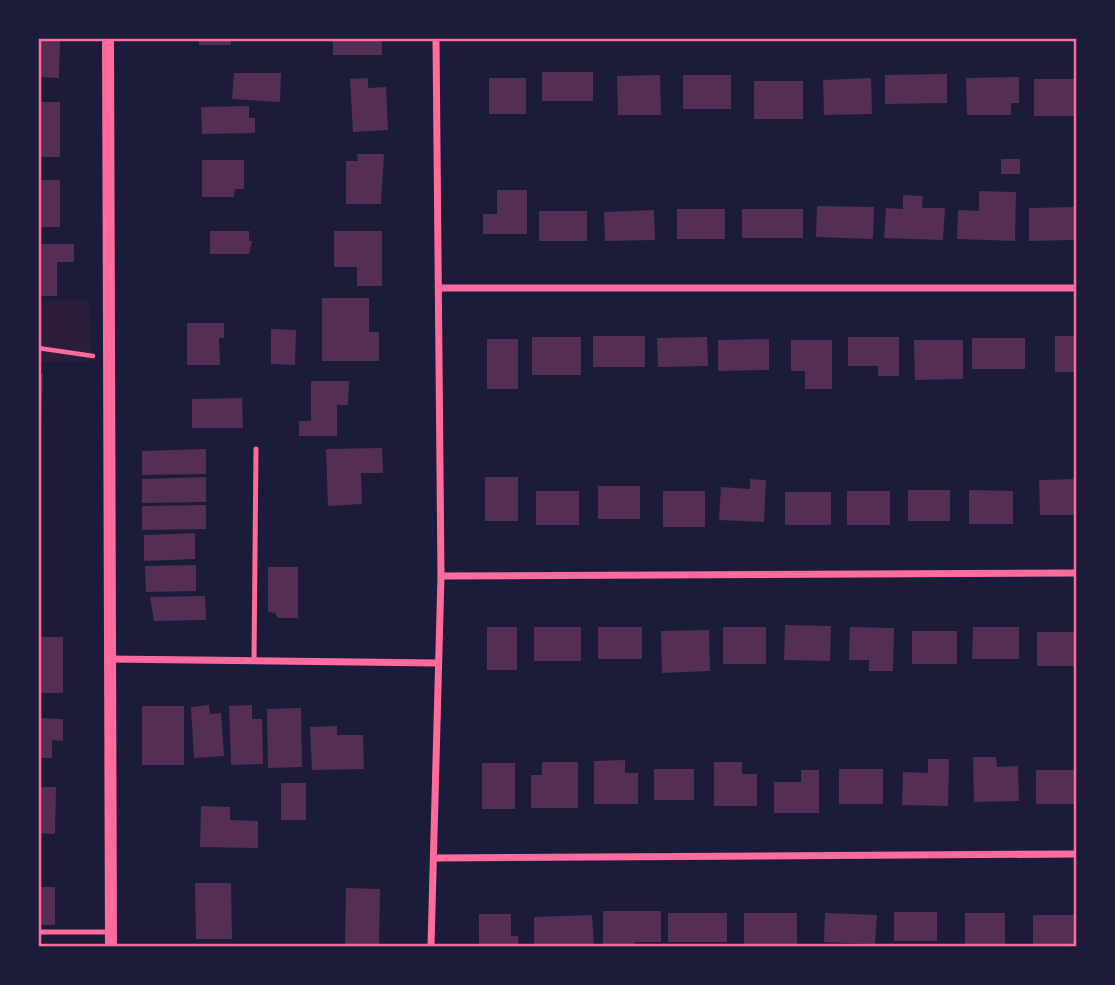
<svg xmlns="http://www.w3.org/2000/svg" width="1115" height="985" viewBox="0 0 1115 985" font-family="Rubik,sans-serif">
<rect width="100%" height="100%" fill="#1b1b3a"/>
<polygon fill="#2a1e3b" points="38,301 90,301 91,362 39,362"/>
<g fill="#542f53">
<rect x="199" y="38" width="32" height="7"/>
<polygon points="333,38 382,39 382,55 333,55"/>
<polygon points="38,40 60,40 59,78 38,77"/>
<rect x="542" y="72" width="51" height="29"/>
<polygon points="234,73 281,73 280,102 232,99"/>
<polygon points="947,74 947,103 885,104 885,75"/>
<polygon points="660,75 661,115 618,115 617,76"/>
<rect x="683" y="75" width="48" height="34"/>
<polygon points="1019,77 1019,103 1011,103 1011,115 967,115 966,78"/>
<polygon points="368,78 368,88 386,87 388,130 353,132 350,79"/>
<rect x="489" y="78" width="37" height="36"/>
<polygon points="871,78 872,114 824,115 823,80"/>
<rect x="1034" y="79" width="42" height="37"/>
<rect x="754" y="81" width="49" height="38"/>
<rect x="38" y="102" width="22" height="55"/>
<polygon points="249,106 249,118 255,118 255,133 202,134 201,107"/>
<polygon points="357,154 384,154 381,204 346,204 346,161 358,161"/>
<rect x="1001" y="159" width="19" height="15"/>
<polygon points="202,160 244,160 244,189 235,189 234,197 202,197"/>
<rect x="38" y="180" width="22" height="47"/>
<polygon points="497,190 527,190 527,234 483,234 483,214 497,214"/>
<polygon points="979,191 1016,192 1015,241 957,239 958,210 979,211"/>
<polygon points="903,195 923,196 922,208 945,208 943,240 884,238 886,208 903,209"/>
<polygon points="817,206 874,207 873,239 816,237"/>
<polygon points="1076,207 1076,240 1029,241 1029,208"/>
<rect x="677" y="209" width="48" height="30"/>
<rect x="742" y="209" width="61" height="29"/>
<polygon points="654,210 655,240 605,241 604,212"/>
<rect x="539" y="211" width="48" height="30"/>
<polygon points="210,231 249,231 249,241 252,241 249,254 210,254"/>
<polygon points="334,231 382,231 382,286 357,286 357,267 334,267"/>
<polygon points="38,244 74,244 74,262 57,262 57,296 38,296"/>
<polygon points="322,298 369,298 369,332 379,332 379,361 322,361"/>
<polygon points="187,323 224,323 224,338 219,338 220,365 187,365"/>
<polygon points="271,329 296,330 295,365 271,364"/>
<rect x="593" y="336" width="52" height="31"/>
<rect x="1055" y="336" width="21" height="36"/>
<rect x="532" y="337" width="49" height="38"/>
<polygon points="707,337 708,366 658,367 657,338"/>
<polygon points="848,337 899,337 899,376 878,376 878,366 848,366"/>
<rect x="972" y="338" width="53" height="31"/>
<rect x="487" y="339" width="31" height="50"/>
<polygon points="769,339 769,370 718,371 718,340"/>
<polygon points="791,340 832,340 832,389 805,389 805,371 791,371"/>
<polygon points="914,340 963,340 963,379 915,380"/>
<polygon points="38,374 43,374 41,422 38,422"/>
<polygon points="311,381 349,381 348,405 337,405 337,436 299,436 299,421 311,421"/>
<polygon points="242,398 243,428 192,428 192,399"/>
<polygon points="382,448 383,473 361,473 362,504 328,506 326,449"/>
<polygon points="206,449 206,474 142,475 142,451"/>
<polygon points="206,477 206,502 142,503 142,479"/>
<rect x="485" y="477" width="33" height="44"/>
<polygon points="750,479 766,480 764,522 719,520 721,487 750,489"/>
<polygon points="1076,479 1076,515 1040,515 1039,480"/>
<rect x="598" y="486" width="42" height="33"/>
<rect x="908" y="490" width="42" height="31"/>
<polygon points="969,490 1013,491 1013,524 969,524"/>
<rect x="536" y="491" width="43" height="34"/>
<rect x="663" y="491" width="42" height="36"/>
<rect x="847" y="491" width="43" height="34"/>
<rect x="785" y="492" width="46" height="33"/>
<polygon points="206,505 206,529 142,530 142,506"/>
<polygon points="195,533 195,559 144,561 144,535"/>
<polygon points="196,565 196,591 146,592 145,566"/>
<polygon points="268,567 298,567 298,618 278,618 275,613 268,612"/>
<polygon points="205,596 206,620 154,621 150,597"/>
<polygon points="785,625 831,626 830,661 784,660"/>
<rect x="487" y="627" width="30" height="43"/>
<rect x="534" y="627" width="47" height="34"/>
<rect x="598" y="627" width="44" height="32"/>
<rect x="723" y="627" width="43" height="37"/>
<polygon points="850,627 894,628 893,671 869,671 869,660 849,660"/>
<polygon points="973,627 1019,627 1019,659 972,659"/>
<polygon points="709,630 710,671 662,673 661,631"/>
<rect x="912" y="631" width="45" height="33"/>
<rect x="1037" y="632" width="39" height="34"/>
<rect x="38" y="637" width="25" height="56"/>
<polygon points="209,705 210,714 221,713 224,756 194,758 191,707"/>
<polygon points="252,705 252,719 262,719 263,764 231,765 229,706"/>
<rect x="142" y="706" width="42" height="59"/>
<polygon points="301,708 302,767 268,768 267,709"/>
<polygon points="38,718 63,719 63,741 52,740 52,758 38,758"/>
<polygon points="337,726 337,735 363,735 364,769 312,770 310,727"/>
<polygon points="973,757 996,757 997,767 1018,766 1019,801 974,802"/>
<polygon points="928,759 949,759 948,806 902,805 903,772 928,773"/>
<polygon points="625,760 625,773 638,773 638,804 594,804 594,761"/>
<polygon points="542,762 578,762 578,808 531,808 531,775 542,775"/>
<polygon points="714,762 742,762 742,774 757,774 757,806 714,806"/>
<rect x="482" y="763" width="33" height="46"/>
<rect x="654" y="769" width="40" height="31"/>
<rect x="839" y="769" width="44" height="35"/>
<polygon points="801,770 819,770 819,813 774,813 774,782 801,782"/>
<rect x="1036" y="770" width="40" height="34"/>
<rect x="281" y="783" width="25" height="37"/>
<polygon points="38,787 56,787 55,834 38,833"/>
<polygon points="201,806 230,807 230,820 258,821 258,848 200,847"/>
<polygon points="195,883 231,883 232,939 196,939"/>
<rect x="38" y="887" width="17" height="38"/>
<polygon points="346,888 380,889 379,946 345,946"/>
<polygon points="603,911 661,911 661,942 635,942 635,946 603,946"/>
<rect x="894" y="912" width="43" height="29"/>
<rect x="668" y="913" width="59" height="29"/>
<rect x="744" y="913" width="53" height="31"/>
<polygon points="825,913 877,915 875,944 824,942"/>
<rect x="965" y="913" width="40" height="31"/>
<polygon points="479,914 511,914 511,936 518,936 518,946 479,946"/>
<polygon points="592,915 594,946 534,946 534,917"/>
<rect x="1033" y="915" width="41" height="31"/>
</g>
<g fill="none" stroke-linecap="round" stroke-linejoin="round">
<polyline stroke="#ff6b9d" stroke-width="4.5" points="38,348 93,356"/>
<g stroke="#ff6b9d" stroke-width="5">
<polyline points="254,661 256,449"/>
<polyline points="38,932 109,932"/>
</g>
<g stroke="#ff6b9d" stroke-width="7">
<polyline points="440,288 1076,288"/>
<polyline points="441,576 1076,573"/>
<polyline points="110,659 437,663"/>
<polyline points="436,858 1076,854"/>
<polyline points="431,946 441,576 436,38"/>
</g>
<polyline stroke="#ff6b9d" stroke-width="12" points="108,38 111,946"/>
</g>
<rect width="1115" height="985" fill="none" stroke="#1b1b3a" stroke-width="80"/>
<rect x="40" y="40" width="1035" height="905" fill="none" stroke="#ff6b9d" stroke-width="2.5"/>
</svg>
